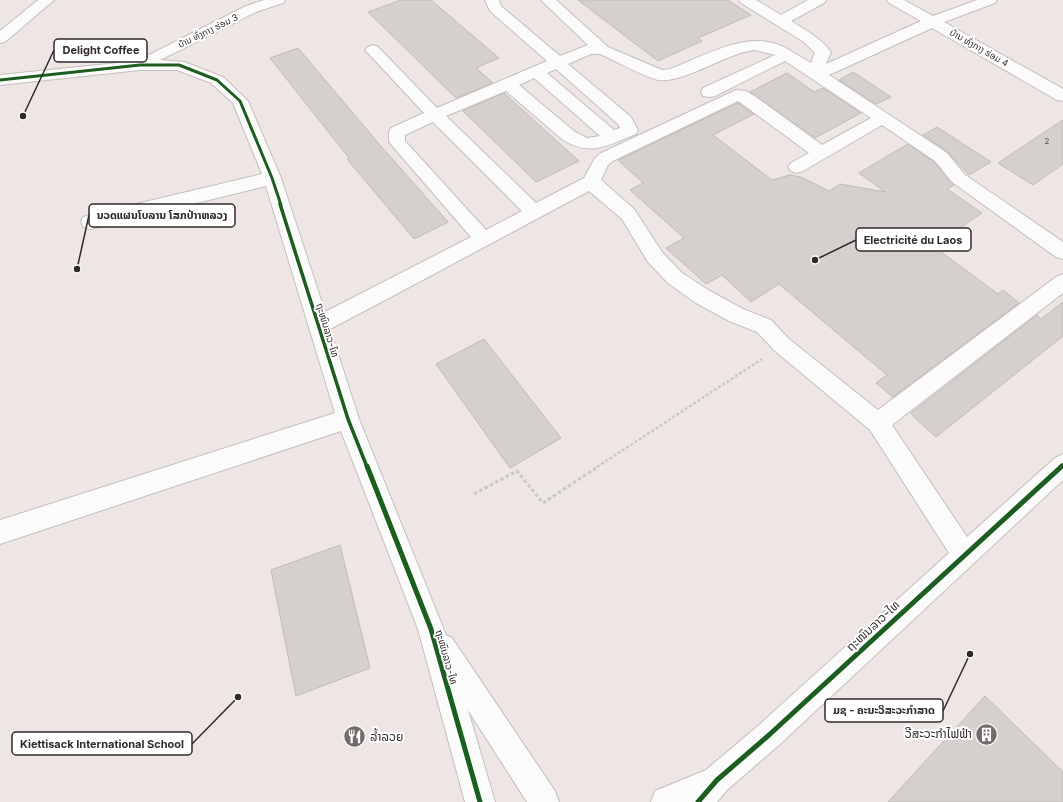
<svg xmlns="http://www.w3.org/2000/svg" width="1063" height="802" viewBox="0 0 1063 802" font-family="Inter,'Noto Sans Lao',sans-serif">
<rect width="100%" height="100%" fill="#eee6e4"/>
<g fill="#d5cfcd" stroke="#c0bab9">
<polygon points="401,0 431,0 499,58 476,68 493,83 456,98 368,12"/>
<polygon points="578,0 728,0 751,15 698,38 702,41 658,61"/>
<polygon points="298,48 380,145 448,222 414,239 347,159 349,158 270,58"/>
<polygon points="853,72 891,97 876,104 839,80"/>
<polygon points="787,73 814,92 823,88 861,113 815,138 750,92"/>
<polygon points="504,93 579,161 536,182 463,111"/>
<polygon points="738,103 754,114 713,135 772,180 790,175 801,177 829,191 840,184 885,192 859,173 908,144 934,162 954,185 947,189 982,213 933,246 998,294 1003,290 1019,303 893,397 876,383 887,375 779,284 751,302 722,275 706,284 666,248 684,238 630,190 643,183 618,160"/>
<polygon points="1063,120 1063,164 1033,185 998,163"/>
<polygon points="937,127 991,162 969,175 948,152 923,135"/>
<polygon points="1063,302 1063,336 936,437 914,417 911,413 1037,315 1041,319"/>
<polygon points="484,339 561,438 510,468 436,364"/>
<polygon points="340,545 370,668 296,696 271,570"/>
<polygon points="985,696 1063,772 1063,802 888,802"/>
</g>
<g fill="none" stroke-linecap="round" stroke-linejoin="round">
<defs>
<g id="minor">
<polygon points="38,0 54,0 5,42 0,43 0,31"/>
<path d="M264,0H285L283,3L256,12L160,60L184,62L223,77L248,101L281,178L325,312L471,237L389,142V132L391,128L424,113L368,53L365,50L368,47L373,45L378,47L437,108L547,61L490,11L485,0H499L501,6L560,56L588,45L541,0H556L608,47L662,70L670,69C705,56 748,29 784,47C793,52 802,58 811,63L815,53L804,42L741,3L739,0H756L781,15L808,0H826L824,3L791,21C805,30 821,38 831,52L826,64L921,21L889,3L887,0H904L933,16L977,0H997L995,3L944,22L1063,89V101L1057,100L932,28L829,75L947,153L964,174L1063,242V259L1056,257L952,182L935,161L882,125L803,171L797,173L791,171L788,167L791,163L809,153L738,101L613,161L608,165L601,180L634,209L662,252L682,273L710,291L743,309L771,320L789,339L878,410L1056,277L1063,274V293L892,425L967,537L1055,458L1063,454V480L779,745L727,790L717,802H651L655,791L706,770L759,725L949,553L870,430L775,351L757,332L729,321L696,303L668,283L648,262L622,219L589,191L389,298L330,329L359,419L446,635L452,638L555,791L559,802H527L468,710L495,802H465L418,629L341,431L0,544V520L335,413L266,186L90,229L83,227L81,222L83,217L90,215L262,174L233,103L211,83L177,70H140L0,85V75L137,61L246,6ZM755,50L775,55L703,88L701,92L703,96L709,97L715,96L785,61L871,118L822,145L756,97L746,91L736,90L601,153L595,158L584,178L536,203L446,116L506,91L563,140C592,157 607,145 636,134L638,130L631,117L568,64L591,54H600C614,60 646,78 659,80C685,83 726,53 755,50ZM556,69L618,124L620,128L614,130L547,73ZM534,78L600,136L587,138L575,132L519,85ZM433,122L522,211L486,230L405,141V135Z"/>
</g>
</defs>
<use href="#minor" stroke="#c4bebd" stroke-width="2"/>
<polyline stroke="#cac8c7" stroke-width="2.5" stroke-dasharray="3 2" stroke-linecap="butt" points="597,467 762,359"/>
<polyline stroke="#cac8c7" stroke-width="3" stroke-dasharray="3.5 2.5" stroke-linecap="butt" points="474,494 517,471 543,503 599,466"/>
<use href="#minor" fill="#fcfbfb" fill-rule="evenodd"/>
<defs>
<polyline id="cycleway-far2" points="0,80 140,65 179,65 217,80 240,101 272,178 281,205"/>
<g id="cycleway-far1">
<polyline points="280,204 348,419 367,467"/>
<polyline points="1060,467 1063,465"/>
</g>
<g id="cycleway">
<polyline points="367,466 431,629 480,802"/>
<polyline points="698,802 717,780 769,735 1062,466"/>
</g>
</defs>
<use href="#cycleway-far2" stroke="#fff" stroke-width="5"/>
<use href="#cycleway-far1" stroke="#fff" stroke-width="6"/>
<use href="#cycleway" stroke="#fff" stroke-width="8"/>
<use href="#cycleway-far2" stroke="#1b5e20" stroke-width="3"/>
<use href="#cycleway-far1" stroke="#1b5e20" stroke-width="3.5"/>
<use href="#cycleway" stroke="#1b5e20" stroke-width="5"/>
</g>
<defs>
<symbol id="building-disc" viewBox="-11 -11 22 22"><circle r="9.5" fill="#726c6b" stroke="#fff"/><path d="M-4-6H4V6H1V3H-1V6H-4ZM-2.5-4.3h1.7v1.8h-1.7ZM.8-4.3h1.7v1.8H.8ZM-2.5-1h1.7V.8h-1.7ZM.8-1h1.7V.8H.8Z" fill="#fff"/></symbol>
<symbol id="restaurant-disc" viewBox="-11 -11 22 22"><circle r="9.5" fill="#726c6b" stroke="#fff"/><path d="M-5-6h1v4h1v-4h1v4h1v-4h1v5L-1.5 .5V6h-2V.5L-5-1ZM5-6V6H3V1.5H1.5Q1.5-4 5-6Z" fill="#fff"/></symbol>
</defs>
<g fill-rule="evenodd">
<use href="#building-disc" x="974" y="722" width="25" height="25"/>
<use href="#restaurant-disc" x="342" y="724" width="25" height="25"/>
</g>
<g text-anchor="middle" stroke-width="4" stroke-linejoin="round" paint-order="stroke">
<g font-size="8" fill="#5b5554">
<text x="1047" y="144">2</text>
</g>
<g font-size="9" fill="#302a2a" stroke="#fff">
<text transform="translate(208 31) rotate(-26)" y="3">ບ້ານ ທົ່ງກາງ ຮ່ອມ 3</text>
<text transform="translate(979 48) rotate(30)" y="3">ບ້ານ ທົ່ງກາງ ຮ່ອມ 4</text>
</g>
<g font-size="10" fill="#302a2a" stroke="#fff">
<text transform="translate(328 330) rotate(73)" y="4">ຖະໜົນລາວ-ໄທ</text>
<text transform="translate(447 657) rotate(74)" y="4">ຖະໜົນລາວ-ໄທ</text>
</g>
<g font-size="12" fill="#302a2a" stroke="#fff">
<text transform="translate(873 626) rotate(-43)" y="4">ຖະໜົນລາວ-ໄທ</text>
</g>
<g font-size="12" fill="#302a2a" stroke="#fff" text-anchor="end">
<text x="972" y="738">ວີສະວະກຳໄຟຟ້າ</text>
<text x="370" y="741" text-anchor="start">ລ້ຳລວຍ</text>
</g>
</g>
<path fill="none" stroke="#302a2a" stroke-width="1.5" d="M23 116L54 50M77 269L89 215M815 260L856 240M970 654L943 711M238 697L192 744"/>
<g fill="#302a2a" stroke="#fff" stroke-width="1.5">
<circle cx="23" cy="116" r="4"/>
<circle cx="77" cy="269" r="4"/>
<circle cx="815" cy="260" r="4"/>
<circle cx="970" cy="654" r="4"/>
<circle cx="238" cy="697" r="4"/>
</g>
<g fill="#fff" stroke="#302a2a" stroke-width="1.5">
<rect x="54" y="39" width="93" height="23" rx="4"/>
<rect x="89" y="204" width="146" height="23" rx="4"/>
<rect x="856" y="228" width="115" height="23" rx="4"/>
<rect x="825" y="699" width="118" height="23" rx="4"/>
<rect x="12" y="732" width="180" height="23" rx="4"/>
</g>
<g font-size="11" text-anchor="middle" font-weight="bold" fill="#302a2a">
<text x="101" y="54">Delight Coffee</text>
<text x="162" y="219">ນວດແຜນໂບລານ ໂສກປ່າາຫລວງ</text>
<text x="913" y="244">Electricité du Laos</text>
<text x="884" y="714">ມຊ - ຄະນະວິສະວະກຳສາດ</text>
<text x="102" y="748">Kiettisack International School</text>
</g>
</svg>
